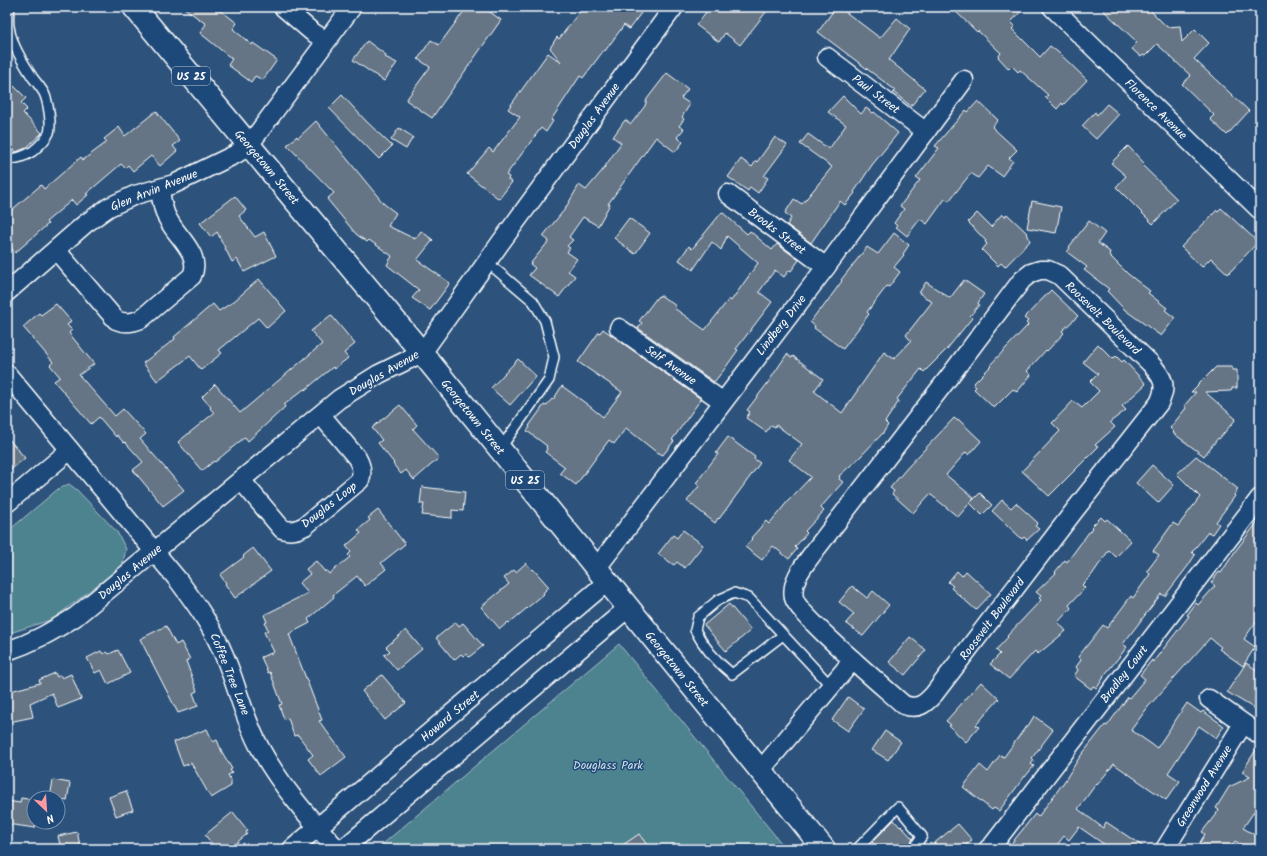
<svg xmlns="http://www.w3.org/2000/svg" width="1267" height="856" viewBox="0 0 1267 856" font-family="Kalam,sans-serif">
<rect width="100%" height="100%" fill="#2d537c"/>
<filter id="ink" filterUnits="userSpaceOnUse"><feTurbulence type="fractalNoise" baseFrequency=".025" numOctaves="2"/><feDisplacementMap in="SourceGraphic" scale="8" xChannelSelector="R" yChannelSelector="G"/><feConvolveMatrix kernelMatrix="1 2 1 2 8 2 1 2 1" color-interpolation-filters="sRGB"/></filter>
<g filter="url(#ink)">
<g fill="#4e828f" stroke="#a6c0c7">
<polygon points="69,484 77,490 117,532 126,549 122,566 53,619 13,632 7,631 7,532 58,489"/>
<polygon points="619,644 786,849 377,849"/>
</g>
<g fill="#657585" stroke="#fff">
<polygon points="183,7 215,7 224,13 237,23 233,29 252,45 253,43 277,60 263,80 255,76 251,82 228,65 232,59 200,33 206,24"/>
<polygon points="467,7 483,7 501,20 432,118 406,100 430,67 418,59 431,40 439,45"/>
<polygon points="583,7 633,7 641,13 629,29 624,25 605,51 604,50 583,78 580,76 551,120 553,121 546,132 541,128 506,175 509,177 508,180 512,182 499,199 467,174 489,148 493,152 520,117 508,109 548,53 561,62 550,48 557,37 559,39"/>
<polygon points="710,7 770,7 740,45 725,33 719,42 696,25"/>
<polygon points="836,7 839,7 880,38 897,18 910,29 889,60 925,89 911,106 893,92 895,90 818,32"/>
<polygon points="951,7 1025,7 1011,22 1015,26 1012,29 1040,57 1050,46 1059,53 1087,80 1063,105 1062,103 1057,109 1045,97 1048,95 1020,70 1018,72 1012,66 1009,69 998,57 1001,53 978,31 977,32"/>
<polygon points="1100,7 1147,7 1167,27 1180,26 1182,42 1195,29 1209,43 1194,59 1249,111 1227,135 1210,119 1214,115 1182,84 1191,76 1157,44 1145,56 1143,55 1141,57 1132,49 1137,42"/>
<polygon points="367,41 386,55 385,57 397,63 384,81 353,60"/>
<polygon points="667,73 688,89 681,98 690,104 682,117 684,119 679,126 684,129 677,137 683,142 675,152 656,137 608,204 610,204 598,226 583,217 569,237 573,240 567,246 570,248 567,252 577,259 568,271 575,276 559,297 529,275 535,268 530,264 549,241 543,236 565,209 579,185 586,190 602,171 621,143 613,137 625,120 631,124 645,106 647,99"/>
<polygon points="14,86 26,98 21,103 27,109 23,113 42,133 26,148 16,152 7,142 7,88 10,91"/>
<polygon points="342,95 366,121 392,146 379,159 329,108"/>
<polygon points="843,96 861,114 866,108 873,113 874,112 898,133 872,165 854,192 855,193 845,205 840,201 811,243 787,225 791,218 785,213 794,199 802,204 832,167 800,144 808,134 829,149 846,125 828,112"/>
<polygon points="978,101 998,120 992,127 1017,150 1009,158 1013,161 1002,176 988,166 978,178 971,173 949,201 945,199 927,224 920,219 907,236 896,227 897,226 894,223 904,209 900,206 920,180 916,178 939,148 935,146 966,110 968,112"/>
<polygon points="1107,104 1119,114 1096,139 1082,126 1095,112 1097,115"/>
<polygon points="156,111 180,141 173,146 177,151 160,166 151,156 133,171 128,165 125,168 121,164 86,194 88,195 76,205 72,200 46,222 48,224 15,253 7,243 7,214 41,185 44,189 81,157 83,160 107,142 104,139 119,127 125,136"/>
<polygon points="316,121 384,204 396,213 388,226 415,239 421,231 433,240 417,260 450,283 430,310 412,298 419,290 387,265 392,256 369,240 367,242 356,234 327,199 334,193 287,145 297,136 298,138"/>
<polygon points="399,128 413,137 406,149 391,140"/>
<polygon points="775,137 787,145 764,176 768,178 758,193 750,187 748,191 728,177 741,159 752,167 756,161 757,162"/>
<polygon points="1128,146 1144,163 1142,165 1177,199 1153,224 1116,187 1126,176 1111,163"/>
<polygon points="235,196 246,210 239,216 255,237 264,232 276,256 244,272 237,259 232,262 217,232 211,237 200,223"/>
<polygon points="1032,201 1061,207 1056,233 1027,228"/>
<polygon points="1221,208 1258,242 1228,274 1211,258 1202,267 1181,247 1217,210 1218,211"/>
<polygon points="722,212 747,234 750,231 772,250 777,244 799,260 791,271 789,270 784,277 775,270 759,292 772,302 736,349 738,350 723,371 714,382 638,328 642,323 639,321 658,296 659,297 660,295 676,306 674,308 705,330 729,299 731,301 758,263 727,236 721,250 712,242 693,270 679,260 689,246 692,249"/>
<polygon points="977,213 991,227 1002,214 1005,217 1007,214 1027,233 1030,241 1005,267 1001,263 998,266 982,250 987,244 985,242 986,241 968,222"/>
<polygon points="629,218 650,233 635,254 614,238"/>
<polygon points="1089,221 1105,233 1098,243 1110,252 1109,255 1128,274 1150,291 1148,293 1167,308 1165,310 1175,318 1161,336 1125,310 1107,291 1109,289 1084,270 1087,267 1067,252 1070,248 1069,247"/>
<polygon points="894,233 909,245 903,254 904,255 894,267 900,272 889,287 887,286 867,312 869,314 843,349 814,328 815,326 810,322 820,309 821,310 842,281 841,280 867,247 878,254"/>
<polygon points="259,279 286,311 267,328 258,318 219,350 222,353 201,370 190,356 157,381 143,363 175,339 174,337 213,304 219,311 233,302"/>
<polygon points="964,280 984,294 978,303 979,305 970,316 972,318 947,349 924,372 921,369 897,399 899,401 885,422 888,425 883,433 860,457 839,476 840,477 839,479 843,482 822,506 821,508 824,511 805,531 807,533 795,547 797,549 789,559 773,546 762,560 745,547 752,539 751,538 766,521 769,524 788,501 811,477 789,460 802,444 776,425 775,427 771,425 766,432 746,418 750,412 747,410 767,384 787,354 792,358 793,356 823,379 814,391 842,413 884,352 894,359 911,341 906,335 932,302 919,293 926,282 950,298"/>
<polygon points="1051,290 1078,316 1062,331 1064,333 1047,351 1046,350 1027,371 1031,375 1017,392 1013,389 994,408 974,389 976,387 973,384 991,366 990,365 1028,325 1026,323 1028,321 1024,318"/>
<polygon points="56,304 71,321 67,325 72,330 69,333 94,364 79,375 115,416 123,409 146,434 140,439 184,490 163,506 133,470 143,462 125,442 124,443 117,435 116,437 99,417 91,424 54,381 60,377 50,365 53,362 23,327 39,313 41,315"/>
<polygon points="331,315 355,344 344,353 348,358 334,369 333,367 305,390 304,389 284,405 285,407 248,441 245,437 215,462 214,461 202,471 178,442 214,413 210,408 211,407 202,397 215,384 240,413 322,344 311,331"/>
<polygon points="603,329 701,399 672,440 674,441 663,455 655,451 626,428 614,444 609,440 576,485 560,473 565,467 545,452 547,449 546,447 547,446 527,431 530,427 529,426 544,405 546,406 552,399 553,400 562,386 588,405 603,417 622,392 578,362 599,332 600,333"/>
<polygon points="1098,344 1113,359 1116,356 1122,362 1124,360 1146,384 1122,406 1126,410 1110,422 1115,427 1095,445 1098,447 1049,496 1022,471 1060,431 1052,423 1073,401 1082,408 1099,391 1090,382 1098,374 1083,362"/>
<polygon points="518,359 536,376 510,405 491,388"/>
<polygon points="1216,367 1232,367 1232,370 1237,370 1237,388 1232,388 1232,390 1230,391 1205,392 1236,419 1219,439 1218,438 1204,456 1173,433 1174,432 1170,428 1186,408 1184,406 1196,392 1191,392"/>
<polygon points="400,405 417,425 413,429 439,458 414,480 406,470 401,474 393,464 394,463 378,443 382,440 372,428"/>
<polygon points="954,418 958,421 959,420 981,441 969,455 966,452 946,475 974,498 958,517 930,494 913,513 892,494 894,491 890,488 907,468"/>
<polygon points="7,437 25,458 7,473"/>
<polygon points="728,437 755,457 754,459 760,463 719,519 718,518 715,523 687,501 699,486 696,483 718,454 716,453"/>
<polygon points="1196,456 1238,489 1234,495 1235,496 1216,522 1219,524 1212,534 1208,532 1192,552 1195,555 1188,566 1165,596 1161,594 1123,644 1127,647 1103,677 1104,677 1097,688 1093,686 1091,689 1074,676 1078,670 1076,667 1081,660 1078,657 1103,625 1107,628 1131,596 1133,598 1150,574 1147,571 1159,555 1153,551 1173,523 1178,526 1200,497 1177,474"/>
<polygon points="1152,465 1174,485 1158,503 1136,483"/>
<polygon points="422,487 465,492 463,511 452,510 452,518 422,515 424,504 420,504"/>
<polygon points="980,493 992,505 982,515 970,503"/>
<polygon points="1002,500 1011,508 1016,503 1038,523 1035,526 1039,529 1027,540 1024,537 1022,539 992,511"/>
<polygon points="378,510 405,544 381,563 386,569 365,586 357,576 333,595 334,597 308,619 310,623 289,634 322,720 319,721 346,757 321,776 308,759 313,755 298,735 294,736 288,718 284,719 279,705 282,704 270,672 268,673 261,657 274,652 264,632 268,630 265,623 267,622 264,615 308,593 299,583 310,574 306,569 316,561 325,572 326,570 329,574 350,557 348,555 351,552 346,546 361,533 358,530 370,520 368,518"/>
<polygon points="1101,517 1105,521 1107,519 1131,541 1116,557 1109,550 1091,576 1082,585 1085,588 1069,605 1071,608 1058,622 1066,631 1038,654 1035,651 1009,679 990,664 1000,654 996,650 1008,637 1007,636 1041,600 1039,598 1041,596 1036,592 1056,573 1055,572 1065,560 1067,562 1092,528 1091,527"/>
<polygon points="1260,519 1260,616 1244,639 1255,647 1243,666 1219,649 1221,647 1210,638 1148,707 1131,730 1157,748 1187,703 1201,713 1203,711 1224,726 1216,738 1199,726 1168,773 1180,781 1166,800 1114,764 1097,785 1096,784 1078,809 1103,828 1106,822 1147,849 1111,849 1079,827 1069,840 1064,836 1054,849 1049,845 1045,849 1007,849 1035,814 1038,817 1064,782 1079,758 1105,725 1107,726 1128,697 1129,698 1145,679 1140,675 1152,660 1153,662 1189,616 1187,615 1196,603 1198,605 1215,586 1211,583 1219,572 1221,573 1236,550"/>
<polygon points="683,530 703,545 685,568 677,562 674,565 658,554 673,535 677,538"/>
<polygon points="253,548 271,571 235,598 225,584 226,583 220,575 244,557 243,556"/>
<polygon points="526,563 532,570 533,569 549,587 543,593 544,594 509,623 508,622 500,629 481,607 509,584 504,578 514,570 516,572"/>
<polygon points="957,571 962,576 966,571 991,594 976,610 951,588 953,586 948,582"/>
<polygon points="852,586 867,598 873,591 889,605 863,636 846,623 854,614 839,602"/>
<polygon points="729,604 751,630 726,651 704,625"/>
<polygon points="456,622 459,626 463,623 483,646 469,657 466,654 463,656 461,654 454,660 436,638"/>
<polygon points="166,626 176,645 181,642 190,659 186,661 197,691 193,693 198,706 178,713 140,639"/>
<polygon points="406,630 422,649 397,670 384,655 390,651 386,647"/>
<polygon points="910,637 926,650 905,675 889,662"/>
<polygon points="118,650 130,673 108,684 101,670 95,673 87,658 101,651 103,654 107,652 109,654"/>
<polygon points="1246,663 1260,672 1260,712 1227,692"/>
<polygon points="55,673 57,677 60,675 62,678 71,674 81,699 58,708 52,693 30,703 33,717 9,722 7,711 7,692 40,683 39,680"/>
<polygon points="382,675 406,703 385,720 362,691"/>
<polygon points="981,682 999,699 976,725 979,727 966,742 949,726 951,725 946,721"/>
<polygon points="848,697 864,709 848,731 832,720"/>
<polygon points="1034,716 1053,730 1032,758 1034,760 1031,764 1034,766 1025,777 1025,776 999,811 994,808 992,810 963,787 980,765 988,772 1000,755 1004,757 1027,725 1028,726"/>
<polygon points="207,729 213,742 217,740 222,752 232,769 230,770 232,773 228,775 231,780 231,786 211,798 191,763 183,766 174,742"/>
<polygon points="885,731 901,742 888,760 872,750"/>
<polygon points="1259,745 1260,745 1260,803 1243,828 1260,838 1260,844 1257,849 1249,849 1235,841 1230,849 1208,849 1199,844 1205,834 1202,832 1219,810 1216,808 1229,787 1250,777 1242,772"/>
<polygon points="53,780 70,783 67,801 58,799 58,798 50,798"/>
<polygon points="126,791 133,810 116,816 109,797"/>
<polygon points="21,798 34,800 34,822 36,822 35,828 7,824 7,801 20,803"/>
<polygon points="233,812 248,831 246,832 247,834 229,849 216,849 205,835"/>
<polygon points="894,820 900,827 901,826 913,839 907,849 878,849 872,842"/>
<polygon points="958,824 972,840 961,849 927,849"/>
<polygon points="77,832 81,849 61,849 58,836"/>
<polygon points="639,834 650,849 617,849"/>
</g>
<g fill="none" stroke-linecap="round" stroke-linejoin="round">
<defs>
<g id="lane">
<path d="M7,158C15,160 26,156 33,151C39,146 46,140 49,133C52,124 48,101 44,93C41,88 37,83 33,78C20,58 3,32 10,7"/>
<polyline points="487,262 533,301 545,321 554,357 549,380 500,449"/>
<path d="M783,635L732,674C717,662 704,648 695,630L698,617L718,600L734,593L749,598L831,686"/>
<polyline points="857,849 898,807 922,836 913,849"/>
</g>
<g id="street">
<polyline points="283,7 311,31 326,41"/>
<polyline points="1052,7 1260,210"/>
<polyline points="827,57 926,132"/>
<polyline points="728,194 826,267"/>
<path d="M56,250L116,320C125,324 132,323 141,319L192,276C202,255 178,238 169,221C163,212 161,199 160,188"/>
<path d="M1040,270H1048L1059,275L1150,363C1163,377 1168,385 1159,403L1074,511L934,694C925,704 918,710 904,705C886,689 798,615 794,598C790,580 806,563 816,549L949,377L1022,280L1031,273Z"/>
<polyline points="7,292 85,224 109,207 135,195 174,184 236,154 249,145 352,7"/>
<polyline points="619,328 722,401"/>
<path d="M7,374L178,580C196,604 212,626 224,655C237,685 244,719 260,748C280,785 309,818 337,849"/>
<path d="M241,480L282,529C291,532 297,530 305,526L360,480C363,471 361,465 357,458L321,415"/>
<polyline points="7,503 70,450"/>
<polyline points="596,569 826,267 964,80"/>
<path d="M7,651C34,642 51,632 75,617L339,399L379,374L422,353L501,242L674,7"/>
<polyline points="1209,699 1260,735"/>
<polyline points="760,771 853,660"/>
<polyline points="292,849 607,582"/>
<polyline points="343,849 628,608"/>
<polyline points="988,849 992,846 1260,498"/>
<polyline points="1165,849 1243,724"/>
</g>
<polyline id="primary" points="134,7 422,353 824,849"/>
</defs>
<use href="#lane" stroke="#fff" stroke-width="12"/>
<use href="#street" stroke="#fff" stroke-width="21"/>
<use href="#primary" stroke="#fff" stroke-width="25"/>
<use href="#lane" stroke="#1f4a7a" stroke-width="9"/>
<use href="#street" stroke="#1f4a7a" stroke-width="18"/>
<use href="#primary" stroke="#1f4a7a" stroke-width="22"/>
</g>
</g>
<g text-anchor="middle" stroke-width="3" stroke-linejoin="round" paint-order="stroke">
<g fill="#1f4a7a" stroke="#bcc9d7" stroke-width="1">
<rect x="172" y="67" width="38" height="18" rx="3"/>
<rect x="506" y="471" width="38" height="18" rx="3"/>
</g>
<g font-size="11" font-weight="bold" fill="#fff">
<text x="191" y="80">US 25</text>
<text x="525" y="484">US 25</text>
</g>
<g font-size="12" fill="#fff" stroke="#1f4a7a">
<text transform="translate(876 94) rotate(37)" y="4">Paul Street</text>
<text transform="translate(1156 109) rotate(44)" y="4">Florence Avenue</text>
<text transform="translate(594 116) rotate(-54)" y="4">Douglas Avenue</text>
<text transform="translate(267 167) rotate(50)" y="4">Georgetown Street</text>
<text transform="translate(154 190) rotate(-22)" y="4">Glen Arvin Avenue</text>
<text transform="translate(777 231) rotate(37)" y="4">Brooks Street</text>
<text transform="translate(1103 318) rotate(44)" y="4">Roosevelt Boulevard</text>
<text transform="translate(781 325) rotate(-52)" y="4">Lindberg Drive</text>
<text transform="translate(671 365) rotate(35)" y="4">Self Avenue</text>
<text transform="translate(384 373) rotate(-30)" y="4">Douglas Avenue</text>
<text transform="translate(473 417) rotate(51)" y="4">Georgetown Street</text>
<text transform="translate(329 505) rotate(-38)" y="4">Douglas Loop</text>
<text transform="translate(130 572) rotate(-40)" y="4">Douglas Avenue</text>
<text transform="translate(992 619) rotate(-53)" y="4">Roosevelt Boulevard</text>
<text transform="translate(677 669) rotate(51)" y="4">Georgetown Street</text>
<text transform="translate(230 674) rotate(68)" y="4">Coffee Tree Lane</text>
<text transform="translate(1124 674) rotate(-52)" y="4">Bradley Court</text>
<text transform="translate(450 716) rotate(-40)" y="4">Howard Street</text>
<text transform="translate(1204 786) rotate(-58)" y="4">Greenwood Avenue</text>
</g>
<g font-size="12" fill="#d3e0e3" stroke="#1f4a7a">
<text x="608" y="769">Douglass Park</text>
</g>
</g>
<rect width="1267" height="856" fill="none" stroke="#1f4a7a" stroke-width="24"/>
<rect x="12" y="12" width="1243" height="832" fill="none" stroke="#fff" stroke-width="1.5" filter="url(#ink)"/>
<g transform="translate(46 810) rotate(155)"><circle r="19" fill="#1f4a7a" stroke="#7992af"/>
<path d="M0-3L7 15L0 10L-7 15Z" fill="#ff9aa2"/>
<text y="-6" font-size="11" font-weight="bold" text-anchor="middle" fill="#ffffff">N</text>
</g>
</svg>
